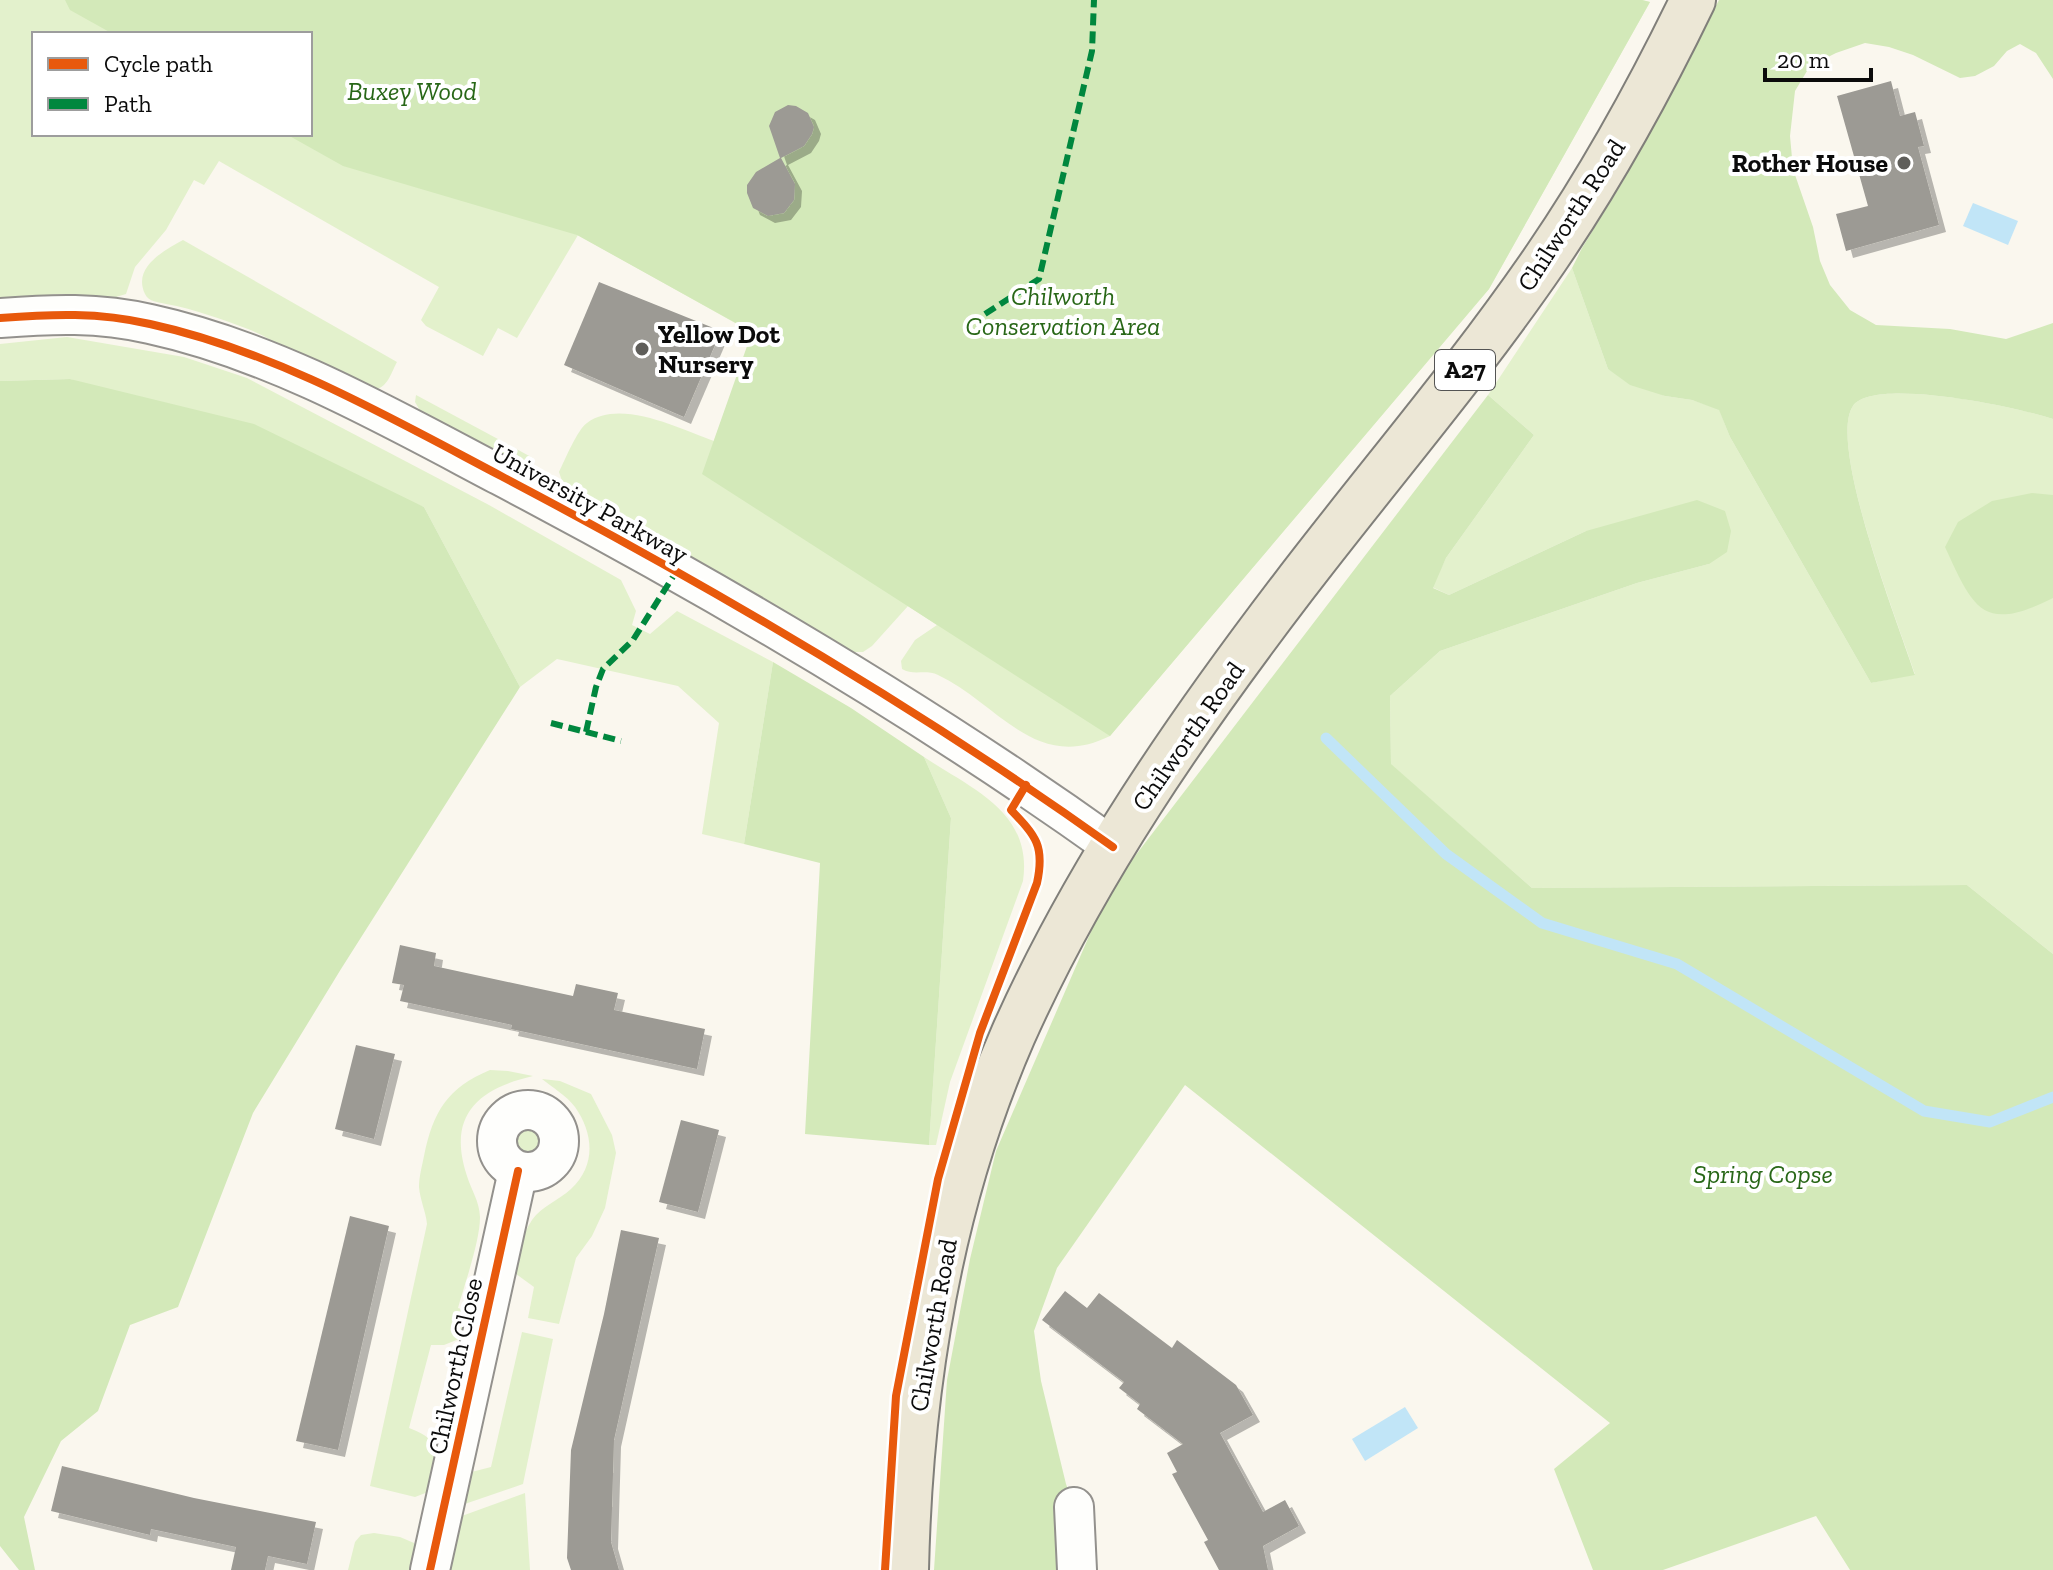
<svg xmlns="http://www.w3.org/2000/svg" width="2053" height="1570" viewBox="0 0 2053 1570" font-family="'Zilla Slab',serif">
<defs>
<filter id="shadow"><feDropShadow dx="7" dy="7" stdDeviation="0" flood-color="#0004"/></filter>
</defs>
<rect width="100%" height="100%" fill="#faf7ee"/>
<g fill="#e3f1cc" fill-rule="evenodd">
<path d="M0,0H1642L1650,2L1489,289L1110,736C1035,773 999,704 938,675C926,669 913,676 902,669L901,661L915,640L937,625L908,606L872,646L863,652H849L573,495L563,484L559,472C565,460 577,430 587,423C620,398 680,429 714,441L753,333L578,235L517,338L498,328L483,356L426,326L421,320L439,287L219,161L204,185L194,180L166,230L135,267L126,294L116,297L63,294L0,299ZM34,34H310V134H34Z"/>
<path d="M183,240L397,362C392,371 387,389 375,389C349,388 278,341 248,329C221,319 194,309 166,304C158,302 149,302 145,294C132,267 165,250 183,240Z"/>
<path d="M1572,268L1608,369L1665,396L1692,400L1719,409L1730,437L1871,683L1915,674C1900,627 1827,444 1853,406C1873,376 2022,408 2053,419V954L1967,885L1532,888L1391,765L1390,696L1440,651L1637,583L1709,564L1586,531L1449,595L1432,587L1446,558L1534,435L1488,395Z"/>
<polygon points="67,337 184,357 247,378 489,505 621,580 636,611 632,625 650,634 677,611 773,662 744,844 702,834 719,723 678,686 557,659 520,687 424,507 70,379 0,381 0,344"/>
<polygon points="416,395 533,458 523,465 515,466 422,414 415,402"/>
<path d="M924,757C972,789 1033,812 1023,881L950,1082L936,1145H929L951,818Z"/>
<path d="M490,1070L508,1071L533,1076C477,1089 447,1116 467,1176C472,1192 479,1200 480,1217C480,1241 465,1283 458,1308L471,1312L459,1339L444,1345H431L409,1428C448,1442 437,1460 428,1492L415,1497L370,1486L427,1224C426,1212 420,1200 419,1187C419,1177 422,1166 424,1156C433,1112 447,1088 490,1070Z"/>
<path d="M542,1079L560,1081L591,1094L612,1135L616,1153L605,1208L592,1236L576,1258L559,1324L528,1318L534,1287L512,1271C518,1254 522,1235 532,1220C542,1206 559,1200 571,1189C596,1166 594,1134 575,1107C567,1096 552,1087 542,1079Z"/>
<circle cx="528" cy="1142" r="19"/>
<polygon points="522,1332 553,1339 523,1484 456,1507 456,1476 491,1467"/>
<polygon points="525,1493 530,1570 436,1570 448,1521"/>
<polygon points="374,1533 400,1537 414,1543 417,1554 413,1570 348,1570 355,1542 361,1535"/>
</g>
<g fill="#d3e9b9">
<polygon points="65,0 1642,0 1650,2 1489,289 1110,736 702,474 752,332 577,235 343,166 286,134 310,134 310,34 113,34 70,10"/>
<path d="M1719,0H2053V79L2036,53L2020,44L2007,51L1994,66L1975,76L1960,78L1913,55L1889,47L1865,43L1836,53L1810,66L1795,91L1790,136L1793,169L1813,227L1820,261L1830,285L1850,310L1876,325L1950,329L2006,339L2053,323V419C2021,408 1873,376 1853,406C1827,444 1900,628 1915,675L1871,683L1730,437L1719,410L1692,400L1665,396L1630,385L1608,369L1572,268L1582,248L1622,183Z"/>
<polygon points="70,379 254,424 424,507 520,687 341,969 253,1113 178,1307 130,1325 98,1411 61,1441 24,1517 35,1570 19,1570 0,1546 0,381"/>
<polygon points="1488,395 1534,435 1446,558 1433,588 1449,595 1586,531 1697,500 1725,511 1731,531 1727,552 1709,564 1637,583 1440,651 1390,696 1391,764 1532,888 1967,885 2053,954 2053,1570 1850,1570 1816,1516 1663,1570 1593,1570 1554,1469 1610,1423 1185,1085 1057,1268 1034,1331 1041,1381 1066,1484 1097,1570 934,1570 947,1380 970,1259 996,1151 1109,890"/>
<path d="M2032,493L2053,495V598C1983,633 1974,610 1945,547L1958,522L1992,501Z"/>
<polygon points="773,662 851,708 924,757 951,818 929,1145 805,1134 820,863 744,844"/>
</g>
<g fill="#c1e5f7">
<polygon points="1973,203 2018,221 2008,245 1963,226"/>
<polygon points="1405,1407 1418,1428 1365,1461 1352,1439"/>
</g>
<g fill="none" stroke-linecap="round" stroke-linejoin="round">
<polyline stroke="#c1e5f7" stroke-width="11" points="1326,738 1446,854 1542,923 1677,964 1924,1111 1990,1122 2053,1097"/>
</g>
<g fill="#9c9a94" filter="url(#shadow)">
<polygon points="1891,81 1900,116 1915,112 1924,146 1918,147 1939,225 1846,251 1836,214 1868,206 1837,96"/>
<polygon points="788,105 796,106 808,113 814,127 812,134 804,146 781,158 795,184 794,200 784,213 768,216 753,208 747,193 747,185 756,172 780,158 769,126 775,112"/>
<polygon points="599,282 721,331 684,417 564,365"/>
<polygon points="400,945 436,953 434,966 573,996 576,984 618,993 614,1010 705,1029 697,1069 511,1029 512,1025 400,1001 404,985 392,983"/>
<polygon points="356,1045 395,1054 374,1139 335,1129"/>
<polygon points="681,1120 719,1130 698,1212 659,1202"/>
<polygon points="350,1216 389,1226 338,1450 296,1441"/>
<polygon points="621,1230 659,1238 614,1440 611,1542 619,1570 571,1570 567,1558 571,1450 604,1314"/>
<polygon points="1065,1291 1087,1308 1099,1293 1172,1348 1177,1340 1236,1385 1253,1415 1220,1433 1263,1512 1285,1500 1299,1526 1263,1546 1268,1570 1219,1570 1204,1542 1208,1540 1172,1474 1177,1472 1167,1453 1183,1444 1137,1409 1140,1404 1119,1388 1124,1382 1042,1320"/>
<polygon points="62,1466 194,1498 316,1522 307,1564 268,1556 265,1570 231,1570 236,1547 151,1529 150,1535 51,1511"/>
</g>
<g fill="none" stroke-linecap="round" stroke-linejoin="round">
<defs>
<g id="minor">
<path d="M0,318C52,314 98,312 150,324C274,351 389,417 501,476C712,587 919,708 1113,847"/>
<circle cx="528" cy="1141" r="31"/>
<polyline points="1074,1507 1077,1570"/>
<polyline points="430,1570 518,1171"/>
</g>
<path id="primary" d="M906,1570C910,1389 940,1202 1013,1035C1085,873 1187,726 1294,586C1378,476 1468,372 1546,258C1602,176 1650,89 1693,0"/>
</defs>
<use href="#minor" stroke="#93918d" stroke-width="42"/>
<use href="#primary" stroke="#807f7a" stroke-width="48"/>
<use href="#minor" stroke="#fefefc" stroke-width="38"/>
<use href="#primary" stroke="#ece7d6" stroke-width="44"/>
<g stroke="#00873e" stroke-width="6" stroke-dasharray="12 6" stroke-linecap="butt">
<polyline points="985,314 1039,279 1092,51 1094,0"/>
<polyline points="551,723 621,741"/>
<polyline points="586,732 596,687 603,669 633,640 676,572"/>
</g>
<defs>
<g id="cycleway">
<path d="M0,318C52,314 98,312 150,324C274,351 389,417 501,476C712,587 919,708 1113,847"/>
<polyline points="430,1570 518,1171"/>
<path d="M885,1570L896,1396L938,1179L980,1033L1037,883C1045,846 1036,836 1011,810L1026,785"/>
</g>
</defs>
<use href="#cycleway" stroke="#fff" stroke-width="13"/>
<use href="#cycleway" stroke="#e8590c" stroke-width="8"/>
</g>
<g fill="#5f5e5a" stroke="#fff" stroke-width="3">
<circle cx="1904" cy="163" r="8"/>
<circle cx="642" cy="349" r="8"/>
</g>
<g text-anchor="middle" stroke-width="8" stroke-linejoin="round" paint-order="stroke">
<rect fill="#fff" stroke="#545454" stroke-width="2" x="1435" y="350" width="60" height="40" rx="6"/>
<g font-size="24" font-weight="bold" fill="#0b0b0b">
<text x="1465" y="378">A27</text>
</g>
<g font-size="26" font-style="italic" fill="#286717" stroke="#fff">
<text x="412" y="100">Buxey Wood</text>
<text x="1063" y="305">Chilworth<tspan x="1063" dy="30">Conservation Area</tspan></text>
<text x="1763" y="1183">Spring Copse</text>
</g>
<g font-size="26" font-weight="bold" fill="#0b0b0b" stroke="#fff" text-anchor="end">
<text x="1888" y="172">Rother House</text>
<text x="658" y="343" text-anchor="start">Yellow Dot<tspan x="658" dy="30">Nursery</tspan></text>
</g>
<g font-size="26" fill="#0b0b0b" stroke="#fff">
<text transform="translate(1571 215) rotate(-57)" y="9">Chilworth Road</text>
<text transform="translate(590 503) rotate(29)" y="9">University Parkway</text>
<text transform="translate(1188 736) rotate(-55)" y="9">Chilworth Road</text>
<text transform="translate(933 1325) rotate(-80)" y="9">Chilworth Road</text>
<text transform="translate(455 1366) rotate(-78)" y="9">Chilworth Close</text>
</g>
</g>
<rect x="32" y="32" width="280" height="104" fill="#ffffff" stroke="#9d9d9d" stroke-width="2"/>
<rect x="48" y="58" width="40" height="12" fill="#e8590c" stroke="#9d9d9d" stroke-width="2"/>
<text x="104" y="72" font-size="24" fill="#0b0b0b">Cycle path</text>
<rect x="48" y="98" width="40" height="12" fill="#00873e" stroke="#9d9d9d" stroke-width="2"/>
<text x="104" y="112" font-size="24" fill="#0b0b0b">Path</text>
<path d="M1765 68v12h106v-12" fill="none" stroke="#0b0b0b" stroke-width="4"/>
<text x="1777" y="68" font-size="24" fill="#0b0b0b" stroke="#ffffff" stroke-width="6" paint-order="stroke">20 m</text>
</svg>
